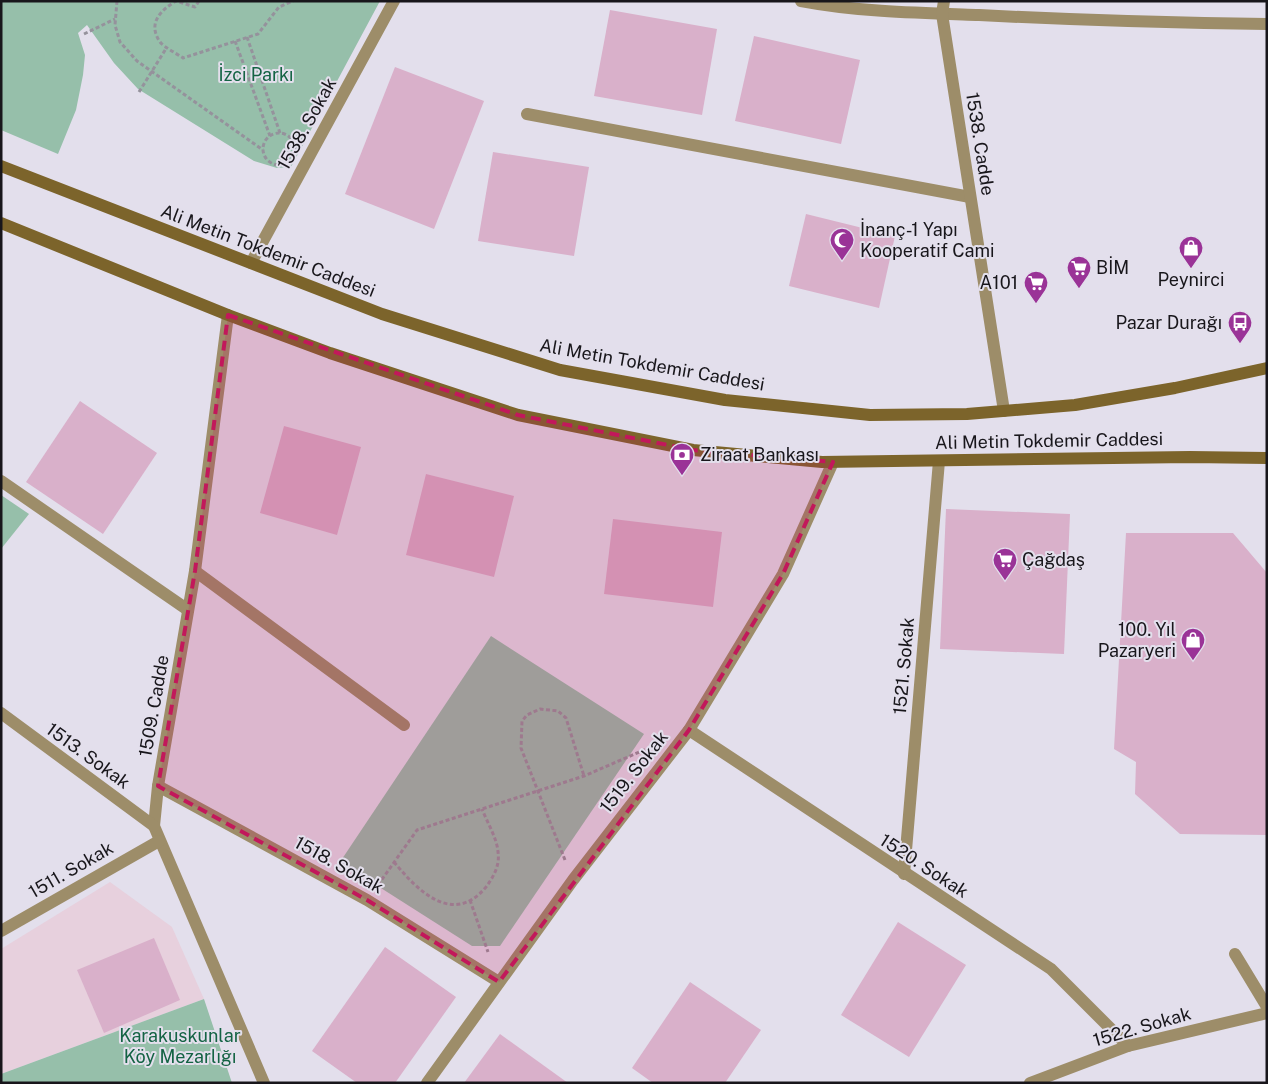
<svg xmlns="http://www.w3.org/2000/svg" width="1268" height="1084" viewBox="0 0 1268 1084" font-family="'Public Sans',sans-serif">
<rect width="100%" height="100%" fill="#e3dfec"/>
<polygon fill="#e7d0dd" points="110,882 172,927 204,999 1,1074 1,949"/>
<g fill="#96bfaa">
<polygon points="1,1 380,1 291,167 277,168 254,161 138,89 114,63 87,25 78,33 85,55 83,75 76,110 58,154 1,130"/>
<polygon points="1,495 29,514 1,549"/>
<polygon points="491,636 644,734 500,946 472,946 340,862"/>
<polygon points="204,999 232,1083 1,1083 1,1074"/>
</g>
<g fill="#d9b0ca">
<polygon points="610,10 717,29 702,115 594,96"/>
<polygon points="754,36 860,60 841,144 735,121"/>
<polygon points="395,67 484,101 434,229 345,194"/>
<polygon points="493,152 589,167 574,256 478,241"/>
<polygon points="806,214 895,236 879,308 789,286"/>
<polygon points="80,401 157,453 103,534 26,482"/>
<polygon points="284,426 361,447 337,535 260,513"/>
<polygon points="426,474 514,496 494,577 406,555"/>
<polygon points="946,509 1070,514 1064,654 940,649"/>
<polygon points="613,519 722,532 713,607 604,594"/>
<polygon points="1126,533 1233,533 1267,573 1267,835 1180,834 1135,794 1136,762 1114,749"/>
<polygon points="898,922 966,965 909,1057 841,1015"/>
<polygon points="154,938 180,1000 104,1033 77,970"/>
<polygon points="385,947 456,997 395,1083 357,1083 312,1051"/>
<polygon points="690,982 761,1030 725,1083 653,1083 632,1068"/>
<polygon points="500,1034 568,1083 464,1083"/>
</g>
<g fill="none" stroke-linecap="round" stroke-linejoin="round">
<g stroke="#95929c" stroke-width="3" stroke-dasharray="4 2.5" stroke-linecap="butt">
<polyline points="117,1 115,25 120,42 137,61 263,150"/>
<path d="M199,1L195,7L176,1C161,10 147,23 160,42C165,48 176,53 183,58L258,34L279,7L293,1"/>
<polyline points="84,34 115,19"/>
<polyline points="247,37 280,133"/>
<polyline points="235,41 270,136"/>
<polyline points="139,92 167,47"/>
<circle cx="279" cy="149" r="16"/>
<polyline points="565,860 521,748 522,721 527,715 540,709 558,711 566,718 584,776"/>
<path d="M394,862C417,890 453,927 486,887C494,876 500,865 498,852C497,838 487,822 482,809"/>
<polyline points="378,885 417,830 584,776 651,747"/>
<polyline points="470,900 488,952"/>
</g>
<g stroke="#9d8d69" stroke-width="12">
<polyline points="527,114 970,197"/>
<polyline points="195,571 404,725"/>
<polyline points="1235,954 1267,1007"/>
</g>
<g stroke="#9d8d69" stroke-width="12">
<path d="M801,1C859,12 919,13 979,15C1075,20 1171,23 1267,24"/>
<polyline points="944,1 942,14 1004,411"/>
<polyline points="251,263 394,1"/>
<polyline points="228,315 195,571 158,786 154,826 264,1083"/>
<polyline points="1,481 188,610"/>
<polyline points="1,713 154,826"/>
<polyline points="689,730 1051,969 1128,1046"/>
<polyline points="158,786 367,900 499,982"/>
<polyline points="904,874 939,461"/>
<polyline points="1,931 159,841"/>
<polyline points="427,1083 573,880 689,730 783,574 833,462"/>
<polyline points="1030,1083 1128,1046 1267,1013"/>
</g>
<g stroke="#7c642b" stroke-width="12">
<polyline points="1,166 382,314 560,370 725,400 870,415 967,414 1075,405 1175,388 1267,368"/>
<polyline points="1,223 228,315 330,353 518,415 693,450 822,462 1190,457 1267,458"/>
</g>
</g>
<path fill="#c2185b" fill-opacity="0.2" stroke="#c2185b" stroke-width="4" stroke-dasharray="10 6" stroke-linejoin="round" d="M228,315L518,415L693,450L833,462L783,574L689,730L499,982L367,900L158,786L195,571Z"/>
<defs>
<symbol id="mosque-pin" viewBox="-11 -11 22 30"><path d="M0 17L-7.5 6A9.5 9.5 0 1 1 7.5 6Z" fill="#9a3397" stroke="#e3dfec"/><path d="M3.5-4.9A6 6 0 1 0 3.5 4.9A5 5 0 1 1 3.5-4.9Z" fill="#fff"/></symbol>
<symbol id="shop-pin" viewBox="-11 -11 22 30"><path d="M0 17L-7.5 6A9.5 9.5 0 1 1 7.5 6Z" fill="#9a3397" stroke="#e3dfec"/><path d="M-5-2.5h2.3a2.7 3.5 0 0 1 5.4 0H5L5.5 6h-11ZM-1.5-2.5h3a1.5 2.3 0 0 0-3 0Z" fill="#fff"/></symbol>
<symbol id="supermarket-pin" viewBox="-11 -11 22 30"><path d="M0 17L-7.5 6A9.5 9.5 0 1 1 7.5 6Z" fill="#9a3397" stroke="#e3dfec"/><path d="M-6-5.5h2.5l.6 2H6L4.5 2H-2.5L-4.4-4H-6ZM-1.5 3.2a1.3 1.3 0 1 0 .1 0ZM3 3.2a1.3 1.3 0 1 0 .1 0Z" fill="#fff"/></symbol>
<symbol id="bus-pin" viewBox="-11 -11 22 30"><path d="M0 17L-7.5 6A9.5 9.5 0 1 1 7.5 6Z" fill="#9a3397" stroke="#e3dfec"/><path d="M-5-6H5V4H4V6H2V4H-2V6H-4V4H-5ZM-3.5-4V0h7V-4ZM-3.5 1.2v1.5H-2V1.2ZM2 1.2v1.5H3.5V1.2Z" fill="#fff"/></symbol>
<symbol id="bank-pin" viewBox="-11 -11 22 30"><path d="M0 17L-7.5 6A9.5 9.5 0 1 1 7.5 6Z" fill="#9a3397" stroke="#e3dfec"/><path d="M-6-4H6V4H-6ZM0-2.3a2.3 2.3 0 1 0 0 4.6a2.3 2.3 0 1 0 0-4.6Z" fill="#fff"/></symbol>
</defs>
<g fill-rule="evenodd">
<use href="#mosque-pin" x="828" y="226" width="28" height="38"/>
<use href="#shop-pin" x="1177" y="234" width="28" height="38"/>
<use href="#supermarket-pin" x="1065" y="254" width="28" height="38"/>
<use href="#supermarket-pin" x="1022" y="269" width="28" height="38"/>
<use href="#bus-pin" x="1226" y="309" width="28" height="38"/>
<use href="#bank-pin" x="668" y="441" width="28" height="38"/>
<use href="#supermarket-pin" x="991" y="546" width="28" height="38"/>
<use href="#shop-pin" x="1179" y="626" width="28" height="38"/>
</g>
<g text-anchor="middle" stroke-width="4" stroke-linejoin="round" paint-order="stroke">
<g font-size="18" fill="#146344" stroke="#e3dfec">
<text x="256" y="81">İzci Parkı</text>
<text x="180" y="1042">Karakuskunlar<tspan x="180" dy="21">Köy Mezarlığı</tspan></text>
</g>
<g font-size="18" fill="#18161b" stroke="#e3dfec">
<text transform="translate(307 124) rotate(-61)" y="6">1538. Sokak</text>
<text transform="translate(980 144) rotate(81)" y="6">1538. Cadde</text>
<text transform="translate(268 251) rotate(21)" y="6">Ali Metin Tokdemir Caddesi</text>
<text transform="translate(652 365) rotate(10)" y="6">Ali Metin Tokdemir Caddesi</text>
<text transform="translate(1049 441) rotate(-1)" y="6">Ali Metin Tokdemir Caddesi</text>
<text transform="translate(904 666) rotate(-85)" y="6">1521. Sokak</text>
<text transform="translate(154 706) rotate(-80)" y="6">1509. Cadde</text>
<text transform="translate(88 756) rotate(36)" y="6">1513. Sokak</text>
<text transform="translate(634 772) rotate(-52)" y="6">1519. Sokak</text>
<text transform="translate(339 865) rotate(29)" y="6">1518. Sokak</text>
<text transform="translate(924 866) rotate(33)" y="6">1520. Sokak</text>
<text transform="translate(71 870) rotate(-30)" y="6">1511. Sokak</text>
<text transform="translate(1142 1027) rotate(-16)" y="6">1522. Sokak</text>
</g>
<g font-size="18" fill="#18161b" stroke="#e3dfec" text-anchor="start">
<text x="860" y="236">İnanç-1 Yapı<tspan x="860" dy="21">Kooperatif Cami</tspan></text>
<text x="1096" y="274">BİM</text>
<text x="1191" y="286" text-anchor="middle">Peynirci</text>
<text x="1018" y="289" text-anchor="end">A101</text>
<text x="1222" y="329" text-anchor="end">Pazar Durağı</text>
<text x="700" y="461">Ziraat Bankası</text>
<text x="1022" y="566">Çağdaş</text>
<text x="1176" y="636" text-anchor="end">100. Yıl<tspan x="1176" dy="21">Pazaryeri</tspan></text>
</g>
</g>
<rect width="1268" height="1084" fill="none" stroke="#18161b" stroke-width="5"/>
</svg>
